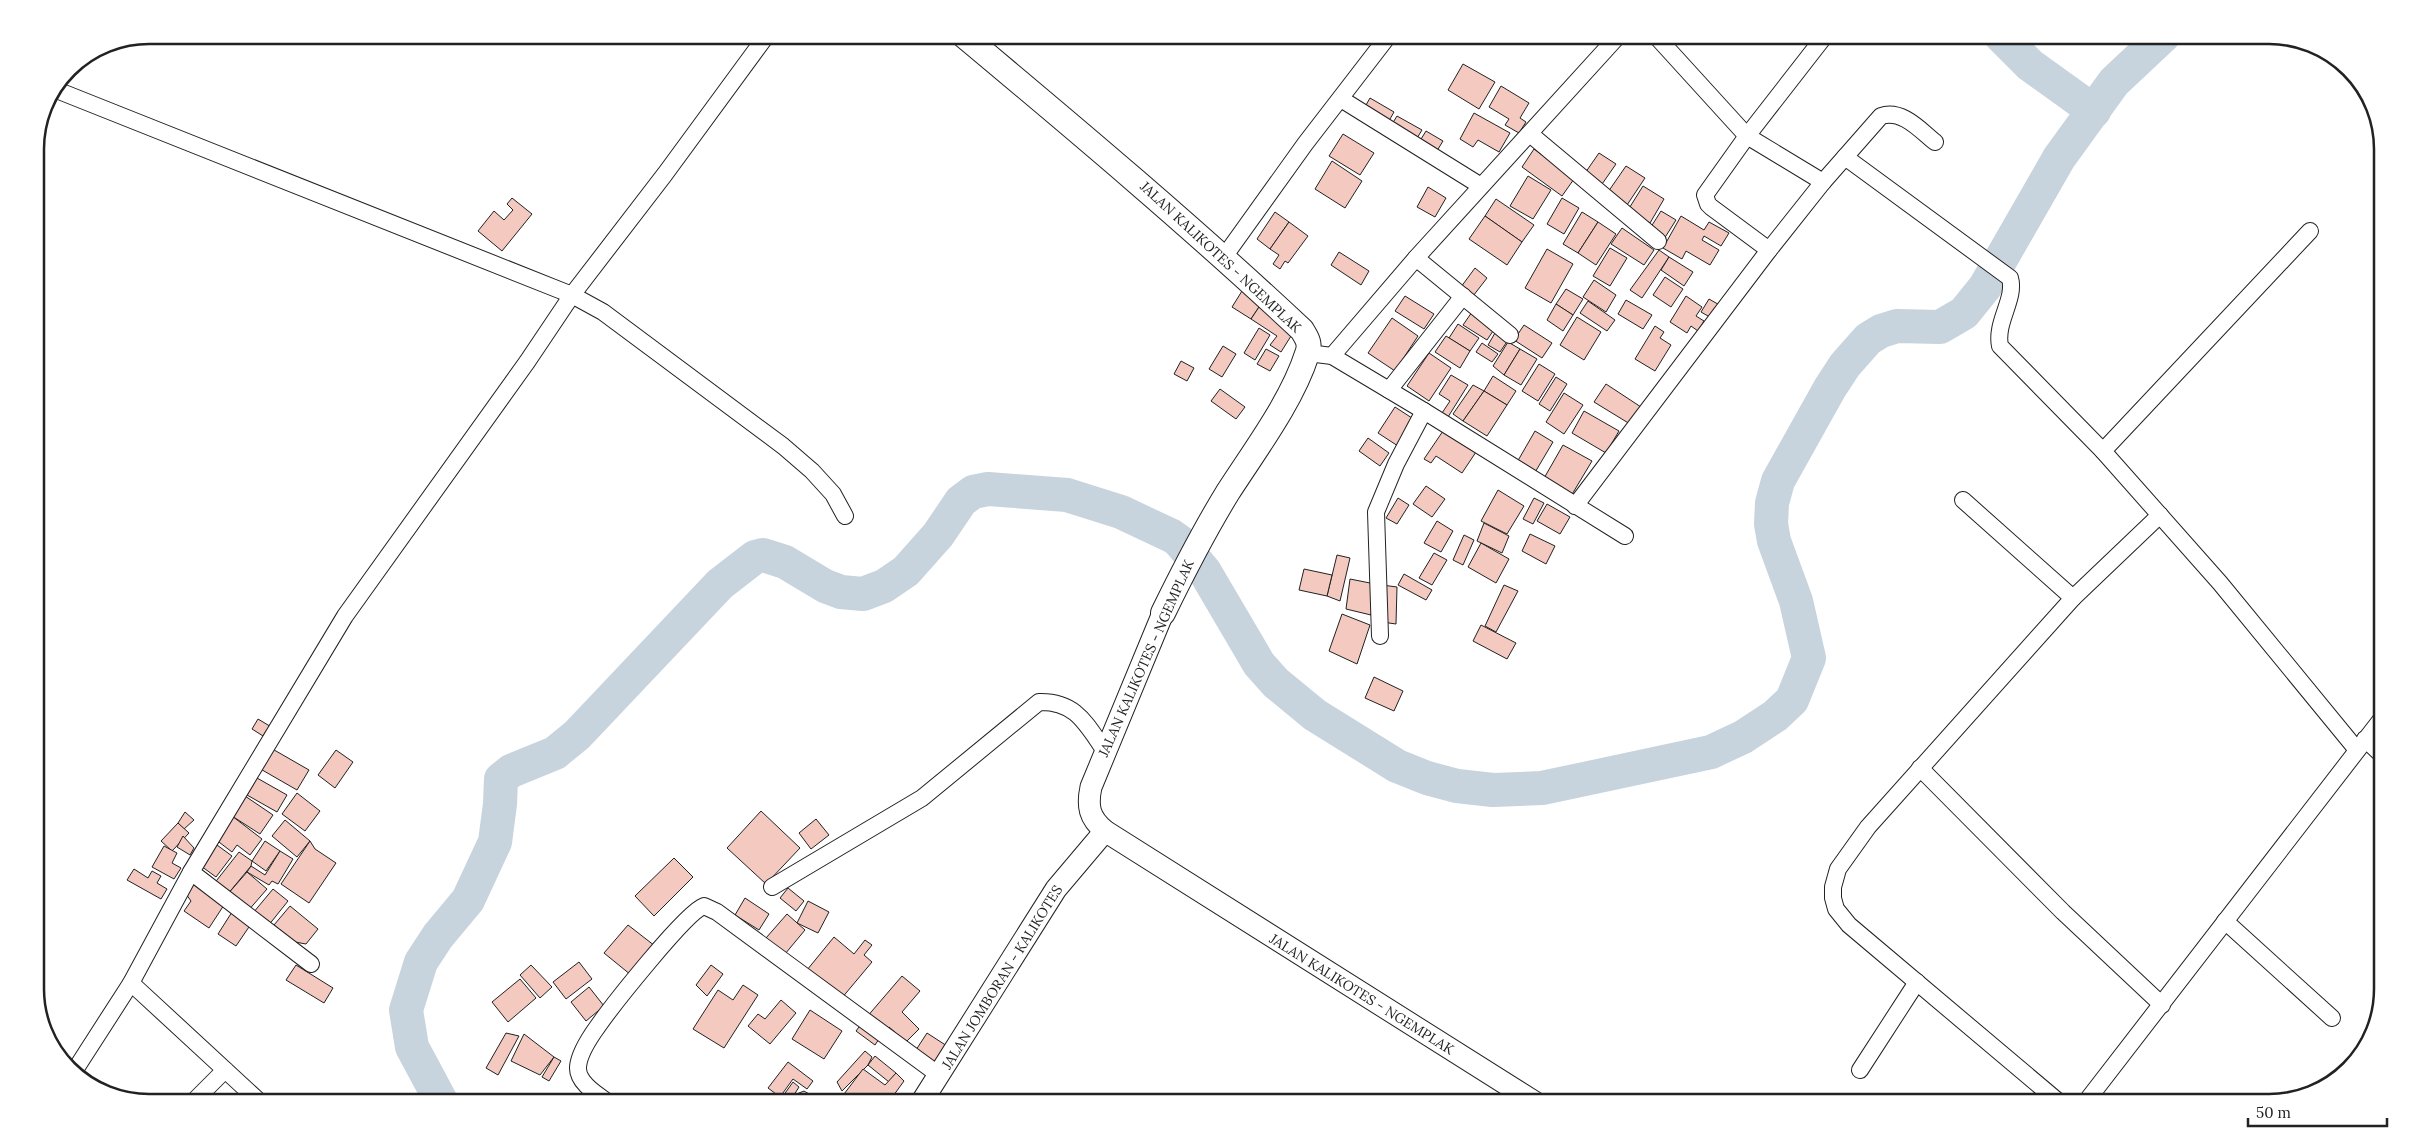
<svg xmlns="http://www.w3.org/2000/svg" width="2418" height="1138" viewBox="0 0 2418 1138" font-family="Lora,serif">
<rect width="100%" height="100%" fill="#fff"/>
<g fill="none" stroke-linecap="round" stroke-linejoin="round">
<g stroke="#c7d3dd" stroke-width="34">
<polyline points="2000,35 2030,65 2094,111"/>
<polyline points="442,1103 412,1047 406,1010 421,962 438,936 468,900 495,842 500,804 501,779 511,771 555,753 577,735 720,584 755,557 763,555 785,562 825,586 841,592 863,594 884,586 906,571 938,535 961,501 973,492 988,489 1067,495 1121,512 1172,536 1179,541 1205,572 1259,664 1276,683 1315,715 1397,766 1427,778 1457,786 1493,790 1542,788 1711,752 1743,737 1775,716 1792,700 1809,658 1796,601 1774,541 1771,524 1772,503 1778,481 1830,388 1845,365 1868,339 1881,331 1897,326 1940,327 1964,313 1985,287 2059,158 2114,82 2164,35"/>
</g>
</g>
<g fill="#f3c9c0" stroke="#222">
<polygon points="1463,64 1495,82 1479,109 1448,90"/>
<polygon points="1501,86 1529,103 1520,118 1526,122 1519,133 1505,125 1509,119 1489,107"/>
<polygon points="1370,98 1394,112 1386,126 1362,112"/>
<polygon points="1474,113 1510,133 1499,152 1478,140 1473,147 1460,139"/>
<polygon points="1397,116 1422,130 1414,143 1389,129"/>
<polygon points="1426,131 1443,141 1435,154 1418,144"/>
<polygon points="1343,134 1374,153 1360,175 1329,156"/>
<polygon points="1534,149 1574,179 1562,196 1522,167"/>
<polygon points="1599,153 1616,164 1600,187 1583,176"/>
<polygon points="1332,161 1362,181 1345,208 1315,189"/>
<polygon points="1626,166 1645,178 1627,205 1608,192"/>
<polygon points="1528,176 1551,190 1533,219 1510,206"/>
<polygon points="1643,186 1664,199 1650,223 1628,210"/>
<polygon points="1428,187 1446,198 1435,217 1417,207"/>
<polygon points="512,198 532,214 502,251 478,231 494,211 504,220 513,210 507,204"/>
<polygon points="1562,198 1579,208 1564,234 1547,224"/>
<polygon points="1496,199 1534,225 1522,242 1485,216"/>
<polygon points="1661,211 1676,220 1664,239 1649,230"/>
<polygon points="1275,212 1289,222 1270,249 1257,239"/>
<polygon points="1582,212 1598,222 1578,253 1563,244"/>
<polygon points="1485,216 1522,242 1507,265 1469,239"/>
<polygon points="1681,216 1704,230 1709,222 1729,233 1721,246 1704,236 1702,240 1719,250 1710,265 1686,251 1682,259 1663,248"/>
<polygon points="1289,222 1308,236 1288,263 1285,261 1280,269 1273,264 1279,255 1270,249"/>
<polygon points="1598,222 1616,234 1596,265 1578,253"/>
<polygon points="1622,228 1654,250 1644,265 1611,244"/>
<polygon points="1610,248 1627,258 1610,286 1593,276"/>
<polygon points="1547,249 1573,264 1551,303 1525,288"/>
<polygon points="1659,250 1669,257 1642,298 1630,290"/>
<polygon points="1339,252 1369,271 1361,285 1331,265"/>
<polygon points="1669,257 1693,272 1684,286 1661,270"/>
<polygon points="1475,268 1487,278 1470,300 1458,291"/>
<polygon points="1665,277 1683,289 1671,307 1653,295"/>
<polygon points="1594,280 1616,295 1606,312 1583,297"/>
<polygon points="1566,289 1583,299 1573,315 1556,304"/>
<polygon points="1242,291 1261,304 1251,319 1232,307"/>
<polygon points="1405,296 1434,314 1424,329 1395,311"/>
<polygon points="1686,296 1702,307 1696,316 1704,321 1698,331 1691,326 1687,333 1670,322"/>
<polygon points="1709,299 1723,307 1715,320 1701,312"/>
<polygon points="1626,300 1652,315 1643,329 1618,314"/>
<polygon points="1588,301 1615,320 1607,331 1580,313"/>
<polygon points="1261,304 1296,328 1281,352 1270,345 1277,336 1251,319"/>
<polygon points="1556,304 1573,315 1563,331 1547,320"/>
<polygon points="1472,312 1495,328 1487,340 1463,325"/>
<polygon points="1577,317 1601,332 1584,360 1560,345"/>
<polygon points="1392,318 1418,336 1395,371 1368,353"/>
<polygon points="1458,324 1479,338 1470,351 1449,338"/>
<polygon points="1524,325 1552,343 1542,358 1514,340"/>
<polygon points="1655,326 1664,332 1660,338 1671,345 1655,371 1635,359"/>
<polygon points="1259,328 1270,335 1255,360 1244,353"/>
<polygon points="1495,333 1508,340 1500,352 1488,345"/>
<polygon points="1446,336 1470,351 1460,368 1435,352"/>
<polygon points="1508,342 1520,349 1504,375 1493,366"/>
<polygon points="1482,343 1498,354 1492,362 1476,352"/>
<polygon points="1223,346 1236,354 1222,377 1209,369"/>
<polygon points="1266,349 1279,356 1270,371 1257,364"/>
<polygon points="1520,349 1537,359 1521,385 1504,375"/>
<polygon points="1429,353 1451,368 1429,401 1407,386"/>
<polygon points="1181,361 1194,368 1187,381 1174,374"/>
<polygon points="1539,364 1555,374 1538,401 1522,391"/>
<polygon points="1451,375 1468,385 1448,417 1442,413 1450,401 1439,394"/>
<polygon points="1493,376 1516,391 1507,405 1484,391"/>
<polygon points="1556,377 1567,384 1550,411 1539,404"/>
<polygon points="1606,384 1641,407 1630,424 1594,402"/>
<polygon points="1473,385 1484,391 1463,421 1453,414"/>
<polygon points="1220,389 1245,407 1236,419 1211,401"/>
<polygon points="1484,391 1507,405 1487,436 1463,421"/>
<polygon points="1564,393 1583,405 1564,434 1546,422"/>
<polygon points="1395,407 1415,420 1398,446 1378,433"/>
<polygon points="1584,411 1619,431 1606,453 1572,433"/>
<polygon points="1443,431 1476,452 1462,473 1436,456 1431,463 1424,459"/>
<polygon points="1535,431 1553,442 1534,474 1516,464"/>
<polygon points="1368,438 1389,453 1380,466 1359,451"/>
<polygon points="1563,445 1592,461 1571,496 1543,480"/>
<polygon points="1426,486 1445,499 1432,517 1413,504"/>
<polygon points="1498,490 1524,506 1507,534 1481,521"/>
<polygon points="1398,498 1409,505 1397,524 1386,518"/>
<polygon points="1534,498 1544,503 1533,524 1523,519"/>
<polygon points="1547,504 1570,517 1560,534 1537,521"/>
<polygon points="1437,521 1453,531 1441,552 1424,543"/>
<polygon points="1484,523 1509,536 1502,553 1477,541"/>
<polygon points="1530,534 1555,546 1546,564 1522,551"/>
<polygon points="1464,535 1474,540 1463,565 1453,560"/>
<polygon points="1481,543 1509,559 1496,583 1468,567"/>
<polygon points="1434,553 1447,560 1432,585 1419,578"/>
<polygon points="1337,555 1350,558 1340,601 1327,596"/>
<polygon points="1304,569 1332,575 1327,596 1299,590"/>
<polygon points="1404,574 1432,590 1426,600 1398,585"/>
<polygon points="1350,579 1375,584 1371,615 1346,609"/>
<polygon points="1382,585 1397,587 1396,624 1382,622"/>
<polygon points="1504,585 1518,591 1496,632 1485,626"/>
<polygon points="1342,614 1370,625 1357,664 1329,651"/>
<polygon points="1481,625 1516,643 1507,659 1473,641"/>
<polygon points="1374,677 1403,691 1394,711 1365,698"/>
<polygon points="258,719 273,728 270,733 266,731 263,736 252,729"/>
<polygon points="269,747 309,770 297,790 257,767"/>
<polygon points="336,750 353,762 335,788 318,775"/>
<polygon points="257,778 287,795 277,812 247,795"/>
<polygon points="297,793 320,811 305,831 282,814"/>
<polygon points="245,796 273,815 260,834 232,816"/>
<polygon points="761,811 800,848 766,884 727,848"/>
<polygon points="185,812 194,820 184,829 178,823"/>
<polygon points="232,816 262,839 250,855 237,845 232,852 215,839"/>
<polygon points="816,819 829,835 811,849 799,833"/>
<polygon points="285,820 310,841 297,857 272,836"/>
<polygon points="178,823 189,833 172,851 161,841"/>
<polygon points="183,836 194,848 190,855 177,847"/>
<polygon points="265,841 280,851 266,871 252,861"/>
<polygon points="310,841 315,849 336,863 309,903 281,884"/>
<polygon points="217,845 232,856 216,877 201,866"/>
<polygon points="164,846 177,853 172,863 181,868 174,879 152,867"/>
<polygon points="280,851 293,859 278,884 272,881 269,885 247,872 251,866 265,875"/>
<polygon points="239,852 252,861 251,866 227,895 213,885"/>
<polygon points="674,858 693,877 654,916 635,896"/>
<polygon points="134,869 148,878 152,871 161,876 157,883 167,889 161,899 127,880"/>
<polygon points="247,872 267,889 247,912 227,895"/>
<polygon points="193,884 224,905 209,928 184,911 191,901 186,894"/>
<polygon points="788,888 804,901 796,911 780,898"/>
<polygon points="273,889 288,901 268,926 253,913"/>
<polygon points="745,898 769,914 759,930 735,915"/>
<polygon points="808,901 829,912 818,933 797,923"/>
<polygon points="290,906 318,929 306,944 295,942 274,925"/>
<polygon points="232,912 251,924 236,946 218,934"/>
<polygon points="787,914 805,930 785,954 766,938"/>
<polygon points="628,925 655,946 631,975 604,953"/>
<polygon points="834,937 854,954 865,940 872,945 864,955 872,962 841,999 807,970"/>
<polygon points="579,962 592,979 566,999 553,982"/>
<polygon points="296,965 333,988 324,1003 286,980"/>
<polygon points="531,965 552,987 540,998 520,975"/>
<polygon points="711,965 723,974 707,996 696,985"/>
<polygon points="902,976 920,991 902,1012 919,1029 906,1042 889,1027 884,1033 866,1018"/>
<polygon points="520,979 536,998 508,1022 492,1002"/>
<polygon points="743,985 758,995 724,1048 693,1029 718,990 733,1000"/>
<polygon points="589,987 604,1006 586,1021 571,1002"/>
<polygon points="781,1000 796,1013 770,1044 748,1026 758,1014 765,1019"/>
<polygon points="810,1010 842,1031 824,1059 792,1039"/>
<polygon points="862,1023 881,1036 875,1045 856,1031"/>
<polygon points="506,1033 519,1036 498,1075 486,1068"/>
<polygon points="927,1033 947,1046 934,1066 914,1053"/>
<polygon points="524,1034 554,1057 540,1075 511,1061"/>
<polygon points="865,1051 872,1057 868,1065 842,1091 837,1082"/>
<polygon points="875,1056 896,1073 889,1082 868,1065"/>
<polygon points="554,1057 561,1061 549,1081 542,1077"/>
<polygon points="788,1062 813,1081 807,1089 793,1079 780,1097 768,1088"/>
<polygon points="863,1069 885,1085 896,1073 904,1081 888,1103 848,1103 841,1098"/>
<polygon points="793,1082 799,1087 794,1095 804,1091 816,1098 812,1103 778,1103"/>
</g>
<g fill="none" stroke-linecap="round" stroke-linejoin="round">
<defs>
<g id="minor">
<polyline points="1655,35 1747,136 1823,182"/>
<polyline points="54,89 572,295 603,312 783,446 812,471 833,494 845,516"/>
<polyline points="1341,99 1481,186"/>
<polyline points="1530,134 1658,241"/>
<path d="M1845,157L2010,278C2016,299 1995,322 2000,346L2103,451"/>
<polyline points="2310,231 2103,451 2220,583 2357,750"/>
<polyline points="1769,250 1711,207 1708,204 1705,195 1747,136 1824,37"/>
<polyline points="1224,257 1305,144 1389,35"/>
<polyline points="1416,258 1510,335"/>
<polyline points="1308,353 1332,356 1424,411 1625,536"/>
<polyline points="1332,356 1416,258 1619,35"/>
<polyline points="1389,390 1463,296"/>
<polyline points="1963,500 2073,598"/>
<path d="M1575,506L1769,250L1823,182L1881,116C1902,109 1920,130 1935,142"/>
<polyline points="1380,636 1376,512 1396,464 1424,411"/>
<polyline points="2365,739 2383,756"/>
<polyline points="1920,768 2063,912 2162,1005"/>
<polyline points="191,872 311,964"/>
<path d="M772,887L922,798L1039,702C1076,701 1086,724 1105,751"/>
<polyline points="2225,921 2332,1018"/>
<polyline points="131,983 261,1103"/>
<polyline points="75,1070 131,983 191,872 345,616 527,362 572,295 665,174 767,35"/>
<polyline points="1860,1070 1917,982"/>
<polyline points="192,1103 225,1070"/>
<path d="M609,1103C598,1095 577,1083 578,1067C579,1053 590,1037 598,1026C612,1006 686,912 704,906L717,912L939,1075"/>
<polyline points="2060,1103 1849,925 1836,909 1833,898 1833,887 1838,869 1868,827 2073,598 2160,515"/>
<polyline points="2085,1103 2383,717"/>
</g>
<g id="tertiary">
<path d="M1163,613L1091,787C1087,806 1089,818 1105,831L1536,1103"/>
<polyline points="921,1103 1056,889 1105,831"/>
</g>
<path id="secondary" d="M963,35C1078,131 1192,227 1302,330C1307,338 1311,344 1307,354C1292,401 1255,450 1228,492C1204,531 1183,572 1163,613"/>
</defs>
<use href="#minor" stroke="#222" stroke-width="18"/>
<use href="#tertiary" stroke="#222" stroke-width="23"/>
<use href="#secondary" stroke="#222" stroke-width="26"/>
<use href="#minor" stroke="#fff" stroke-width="16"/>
<use href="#tertiary" stroke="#fff" stroke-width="21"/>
<use href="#secondary" stroke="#fff" stroke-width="24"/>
</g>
<g text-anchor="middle" stroke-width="4" stroke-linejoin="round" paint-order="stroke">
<g font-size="14" fill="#222" stroke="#fff">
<text transform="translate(1221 257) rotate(43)" y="5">JALAN KALIKOTES - NGEMPLAK</text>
<text transform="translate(1146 658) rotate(-66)" y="5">JALAN KALIKOTES - NGEMPLAK</text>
<text transform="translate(1002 977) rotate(-58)" y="5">JALAN JOMBORAN - KALIKOTES</text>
<text transform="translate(1362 994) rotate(32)" y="5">JALAN KALIKOTES - NGEMPLAK</text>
</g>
</g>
<path d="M0 0H2418V1138H0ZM149 44H2269A105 105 0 0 1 2374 149V989A105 105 0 0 1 2269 1094H149A105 105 0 0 1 44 989V149A105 105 0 0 1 149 44Z" fill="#fff" fill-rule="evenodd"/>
<path fill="none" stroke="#222" stroke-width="2.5" d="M149 44H2269A105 105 0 0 1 2374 149V989A105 105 0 0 1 2269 1094H149A105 105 0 0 1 44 989V149A105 105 0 0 1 149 44Z"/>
<path d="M2248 1118v8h139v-8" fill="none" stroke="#222222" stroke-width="2.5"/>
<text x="2256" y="1118" font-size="15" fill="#222222" stroke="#ffffff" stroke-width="4" paint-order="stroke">50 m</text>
</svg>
